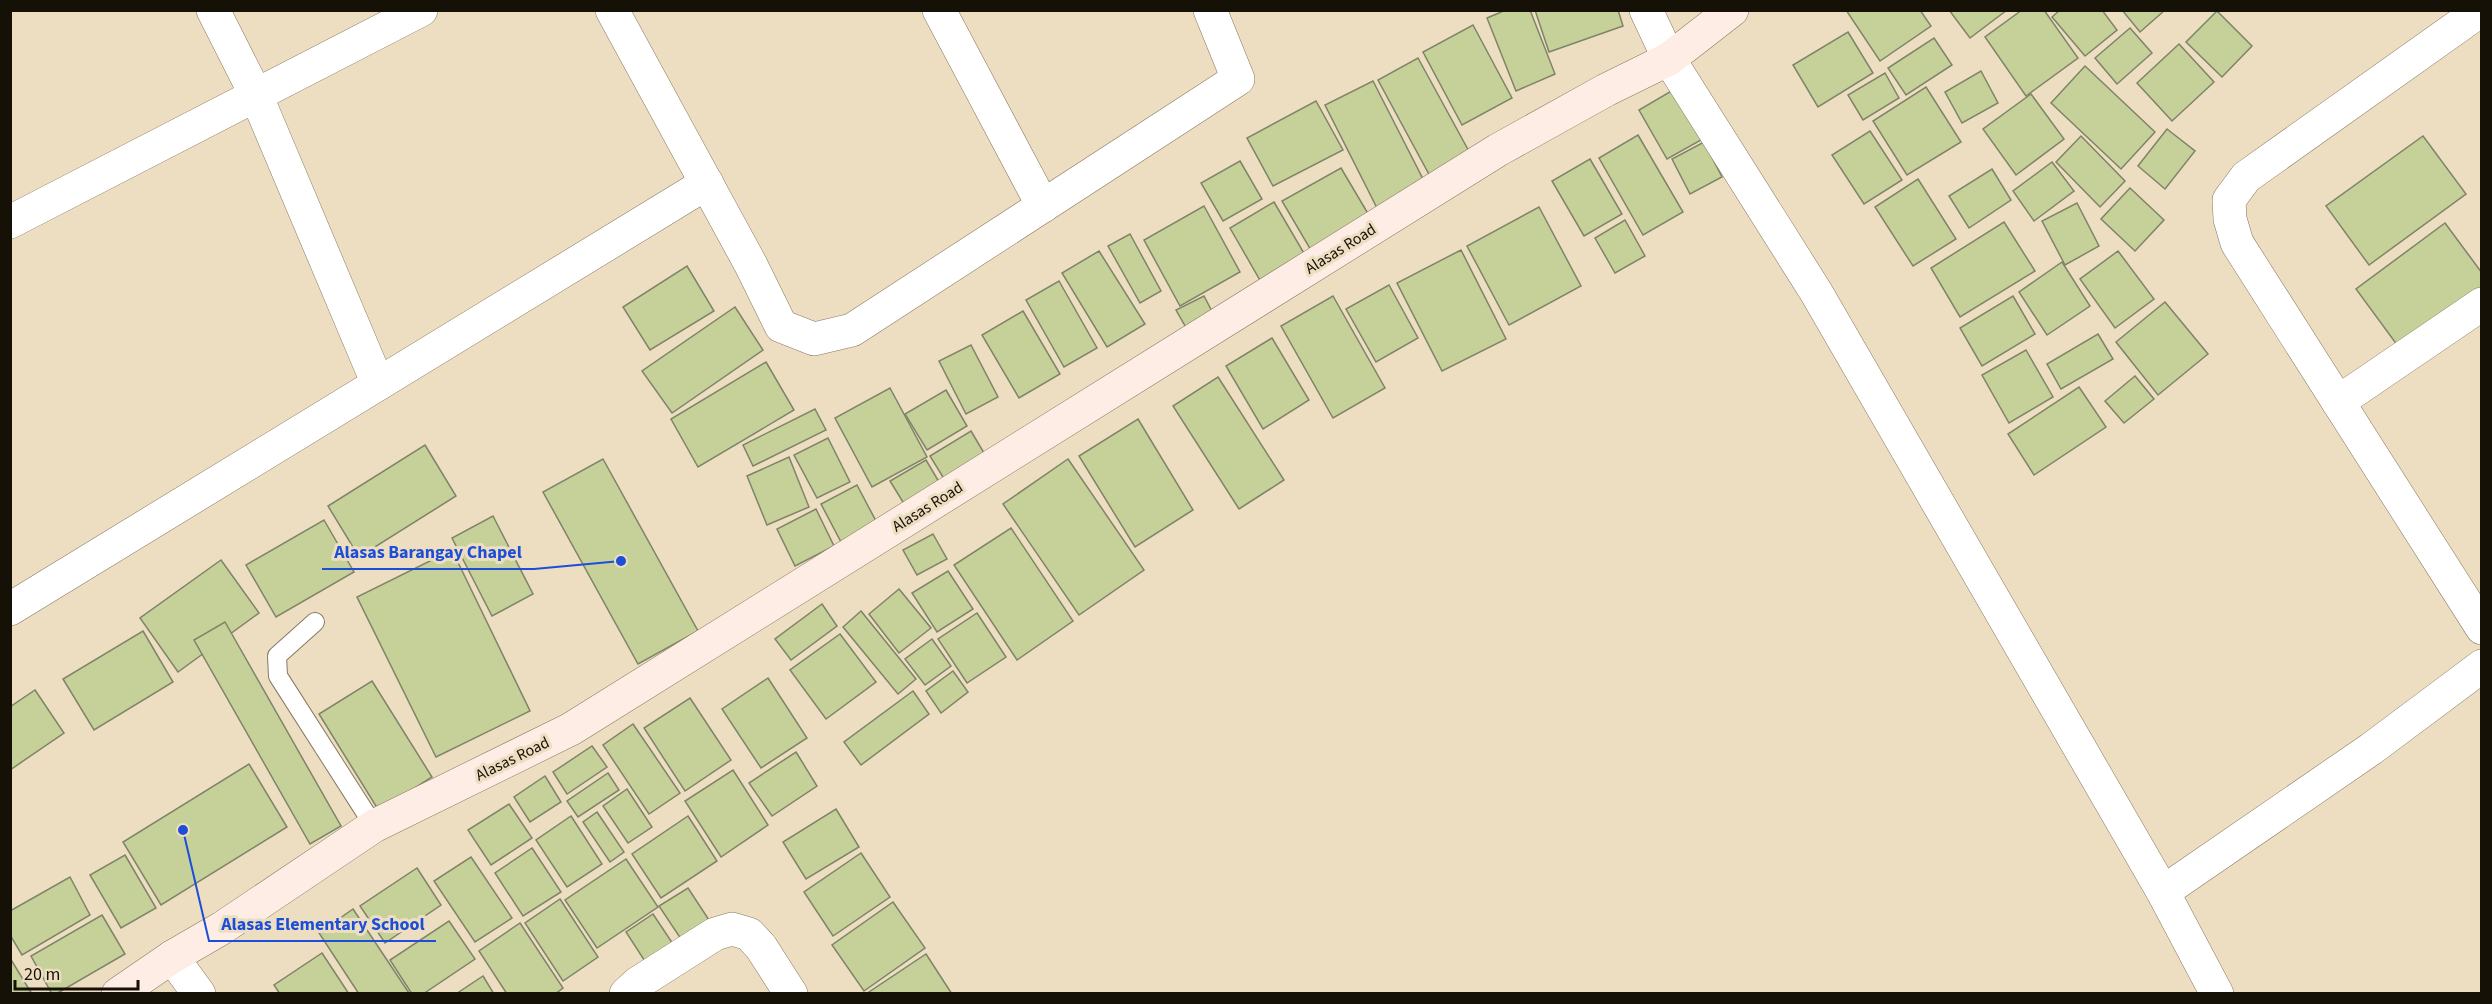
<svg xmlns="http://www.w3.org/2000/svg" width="2492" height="1004" viewBox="0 0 2492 1004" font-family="'Source Sans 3',sans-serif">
<rect width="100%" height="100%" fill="#eddec1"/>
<g fill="#c6d099" stroke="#7f8468" stroke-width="1.5">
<polygon points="1506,10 1530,10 1555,74 1516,91 1487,18"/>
<polygon points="1535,10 1618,10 1623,26 1549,52"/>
<polygon points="1846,10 1920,10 1931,26 1880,61"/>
<polygon points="1949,10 2007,10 1970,38"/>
<polygon points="2022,10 2044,10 2078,58 2026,96 1985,37"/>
<polygon points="2060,10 2102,10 2117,30 2085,56 2052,17"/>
<polygon points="2122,10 2165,10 2140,32"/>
<polygon points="2217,11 2252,46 2222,77 2186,42"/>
<polygon points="1473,25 1512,98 1462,125 1423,52"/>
<polygon points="2130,28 2152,53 2117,84 2095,58"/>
<polygon points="1848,32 1873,73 1818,107 1793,65"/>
<polygon points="1934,38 1952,65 1906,95 1888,68"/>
<polygon points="2179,44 2214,82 2172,121 2137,83"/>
<polygon points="1418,58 1471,155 1431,178 1378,80"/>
<polygon points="2085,66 2155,132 2121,169 2051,103"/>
<polygon points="1981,71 1998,103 1962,123 1945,92"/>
<polygon points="1885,73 1899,98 1863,120 1848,95"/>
<polygon points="1373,81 1425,183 1377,208 1325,105"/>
<polygon points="1926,87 1961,142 1907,175 1873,121"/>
<polygon points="1673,90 1701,140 1667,159 1639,110"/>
<polygon points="2031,94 2064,139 2016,175 1983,129"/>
<polygon points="1316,101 1343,150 1273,186 1247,138"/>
<polygon points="2167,129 2195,151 2165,189 2138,166"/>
<polygon points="1870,131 1902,180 1864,204 1832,155"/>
<polygon points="1638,135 1683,212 1643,235 1599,158"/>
<polygon points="2081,136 2125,181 2100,207 2056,162"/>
<polygon points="2423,136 2466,194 2369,265 2326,206"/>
<polygon points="1704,142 1722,177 1690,194 1672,159"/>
<polygon points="1590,159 1622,214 1584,236 1552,181"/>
<polygon points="1240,161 1262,199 1223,221 1201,183"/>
<polygon points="2052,162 2074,191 2034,221 2013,191"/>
<polygon points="1341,168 1373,222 1315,257 1282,201"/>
<polygon points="1992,169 2011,200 1969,228 1949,196"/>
<polygon points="1918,179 1956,239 1913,266 1875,207"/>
<polygon points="2130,188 2164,220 2135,251 2101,219"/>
<polygon points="1274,202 1305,255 1261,282 1230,228"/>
<polygon points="2077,203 2099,246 2065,265 2042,221"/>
<polygon points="1204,206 1240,272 1180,306 1144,240"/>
<polygon points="1539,207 1581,286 1509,325 1467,246"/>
<polygon points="1625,220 1645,256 1615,273 1595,238"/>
<polygon points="2004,222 2035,271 1960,317 1931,268"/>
<polygon points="2445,223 2482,273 2482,295 2403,353 2356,289"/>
<polygon points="1130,234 1161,291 1140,303 1108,246"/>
<polygon points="1461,250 1506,339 1442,371 1397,283"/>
<polygon points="1099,251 1145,324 1107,347 1062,273"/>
<polygon points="2118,251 2154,299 2115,328 2080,279"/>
<polygon points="2062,262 2090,306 2047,335 2019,292"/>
<polygon points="687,266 714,311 650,350 623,307"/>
<polygon points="1059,281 1097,348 1064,367 1026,300"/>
<polygon points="1389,285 1418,338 1376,362 1346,309"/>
<polygon points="1204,296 1215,317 1188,331 1176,310"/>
<polygon points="1333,296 1385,388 1333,418 1281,326"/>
<polygon points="2013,296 2035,334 1982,366 1960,328"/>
<polygon points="2165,302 2208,354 2158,395 2116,342"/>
<polygon points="735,307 763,350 672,413 642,371"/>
<polygon points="1023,311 1060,374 1019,398 982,335"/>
<polygon points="2098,334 2113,359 2061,389 2047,364"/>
<polygon points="1272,338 1309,400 1263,429 1226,366"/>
<polygon points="971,345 998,397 966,414 939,361"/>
<polygon points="2026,350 2053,397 2009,423 1982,375"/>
<polygon points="766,362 794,410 698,467 671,419"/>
<polygon points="2135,376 2154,399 2124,423 2105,401"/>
<polygon points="1218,377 1284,480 1239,509 1173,406"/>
<polygon points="2079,387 2106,427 2034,475 2008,434"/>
<polygon points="890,388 927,457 872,487 835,418"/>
<polygon points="946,390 967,426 927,450 905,414"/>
<polygon points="815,409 826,430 753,466 743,445"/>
<polygon points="1138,419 1193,510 1135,547 1079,456"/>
<polygon points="971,431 987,458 946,482 930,456"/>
<polygon points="828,438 850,482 817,498 794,455"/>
<polygon points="425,445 456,496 359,557 328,506"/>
<polygon points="789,457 809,507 767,525 747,476"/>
<polygon points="603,459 698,631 638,664 543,492"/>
<polygon points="1068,459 1144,570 1079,615 1003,504"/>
<polygon points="926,460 942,487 906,507 890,481"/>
<polygon points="857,485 877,523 841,542 821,504"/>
<polygon points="816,509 834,546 795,566 777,529"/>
<polygon points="493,516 533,594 492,616 452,538"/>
<polygon points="324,520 354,572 276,617 246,565"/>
<polygon points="1011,528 1073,621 1017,660 954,565"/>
<polygon points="933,534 947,559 917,575 903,550"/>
<polygon points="452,550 530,711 436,757 357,597"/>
<polygon points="221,560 259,613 178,672 140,618"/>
<polygon points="948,571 973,609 937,632 912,593"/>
<polygon points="899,589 931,628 899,653 869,614"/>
<polygon points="822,604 837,626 791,660 775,639"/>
<polygon points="861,611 916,679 898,694 843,627"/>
<polygon points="977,613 1006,657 967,683 938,639"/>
<polygon points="225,622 341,826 310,844 194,640"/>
<polygon points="143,631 173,682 94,730 63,679"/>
<polygon points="840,634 876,682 826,719 790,670"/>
<polygon points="932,639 951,666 925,685 905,659"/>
<polygon points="953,671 968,692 941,713 926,691"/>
<polygon points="768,678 807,738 761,768 722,709"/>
<polygon points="372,681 432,777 379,811 319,714"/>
<polygon points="35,690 64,733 10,770 10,707"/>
<polygon points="913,691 929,714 861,765 844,742"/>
<polygon points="690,698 731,760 685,791 644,728"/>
<polygon points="633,724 680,793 649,814 603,745"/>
<polygon points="592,746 607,767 567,794 553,772"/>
<polygon points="796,752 817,786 772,816 749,783"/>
<polygon points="249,764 287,827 161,905 123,842"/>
<polygon points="733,770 768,825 721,857 685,801"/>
<polygon points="608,773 619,790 578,817 567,801"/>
<polygon points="545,776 561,802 530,822 514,797"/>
<polygon points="627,789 652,827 628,843 603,806"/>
<polygon points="509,804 532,838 491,865 468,830"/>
<polygon points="836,809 859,847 806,879 783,842"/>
<polygon points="597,812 624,852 610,862 583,822"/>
<polygon points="571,816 602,864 567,887 536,840"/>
<polygon points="688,816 717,861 661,898 632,854"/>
<polygon points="532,848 561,892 523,916 495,873"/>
<polygon points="861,853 890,897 833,936 804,892"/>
<polygon points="125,855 156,908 121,928 90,875"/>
<polygon points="471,857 512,918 475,942 434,881"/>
<polygon points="626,859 658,907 597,948 565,900"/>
<polygon points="417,868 441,905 385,943 360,906"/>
<polygon points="70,877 90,915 22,955 10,935 10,911"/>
<polygon points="688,888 711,923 683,942 659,906"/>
<polygon points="560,899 598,957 563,981 525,923"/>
<polygon points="893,902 925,948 864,991 832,945"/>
<polygon points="353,909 409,993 409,994 359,994 319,933"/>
<polygon points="653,914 675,947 648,966 626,932"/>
<polygon points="102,915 125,954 56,994 52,994 31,956"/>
<polygon points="449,921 475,959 423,994 412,994 390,960"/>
<polygon points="520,923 563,988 555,994 507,994 479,951"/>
<polygon points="322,953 349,994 280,994 274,985"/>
<polygon points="926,954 952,994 866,994"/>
<polygon points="10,958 32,994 10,994"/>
<polygon points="483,976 494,994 456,994"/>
</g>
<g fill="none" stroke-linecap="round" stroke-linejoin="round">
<defs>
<polyline id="lane" points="315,622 277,656 278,676 374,826"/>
<g id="street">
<polyline points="213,10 256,95 378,384"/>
<polyline points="612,10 751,265 781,326 814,339 852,330 1238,79 1210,10"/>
<polyline points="939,10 1043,206"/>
<polyline points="1646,10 1669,59 1816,292 2163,892 2217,994"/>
<polyline points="2481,10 2246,177 2229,200 2230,219 2237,243 2482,628"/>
<polyline points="10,222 421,10"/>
<polyline points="2338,402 2482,304"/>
<polyline points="10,609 707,183"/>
<polyline points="2163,892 2371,749 2482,666"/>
<polyline points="172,957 199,994"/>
<polyline points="626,994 638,983 715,934 732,929 749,934 761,947 791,994"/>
</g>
<polyline id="secondary" points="118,994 172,957 222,928 374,826 571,729 1498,150 1606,90 1669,59 1732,10"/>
</defs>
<use href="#lane" stroke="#887a61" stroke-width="20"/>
<use href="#street" stroke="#887a61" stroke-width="34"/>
<use href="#secondary" stroke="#887a61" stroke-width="34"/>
<use href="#lane" stroke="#fff" stroke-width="18"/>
<use href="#street" stroke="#fff" stroke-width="33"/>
<use href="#secondary" stroke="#feede4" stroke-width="33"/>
</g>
<g text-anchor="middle" stroke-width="6" stroke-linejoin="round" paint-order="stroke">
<g font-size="16" fill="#161107" stroke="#eddec1">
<text transform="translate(1340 248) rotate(-32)" y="6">Alasas Road</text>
<text transform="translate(927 506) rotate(-32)" y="6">Alasas Road</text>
<text transform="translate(512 758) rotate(-26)" y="6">Alasas Road</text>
</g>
</g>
<path fill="none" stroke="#1d4ed8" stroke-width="2" d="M621 561L534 569H322M183 830L209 941H436"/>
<g fill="#1d4ed8" stroke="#eddec1" stroke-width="2">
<circle cx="621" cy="561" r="6"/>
<circle cx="183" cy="830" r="6"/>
</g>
<g font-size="18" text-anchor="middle" font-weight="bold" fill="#1d4ed8" stroke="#eddec1" stroke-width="6" stroke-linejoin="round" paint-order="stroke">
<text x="428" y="558">Alasas Barangay Chapel</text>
<text x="323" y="930">Alasas Elementary School</text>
</g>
<rect width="2492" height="1004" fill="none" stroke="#161107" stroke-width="24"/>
<path d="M15 980v9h123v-9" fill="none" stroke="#161107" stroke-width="3"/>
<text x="24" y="980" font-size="18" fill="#161107" stroke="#eddec1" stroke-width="4.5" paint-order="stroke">20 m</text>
</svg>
